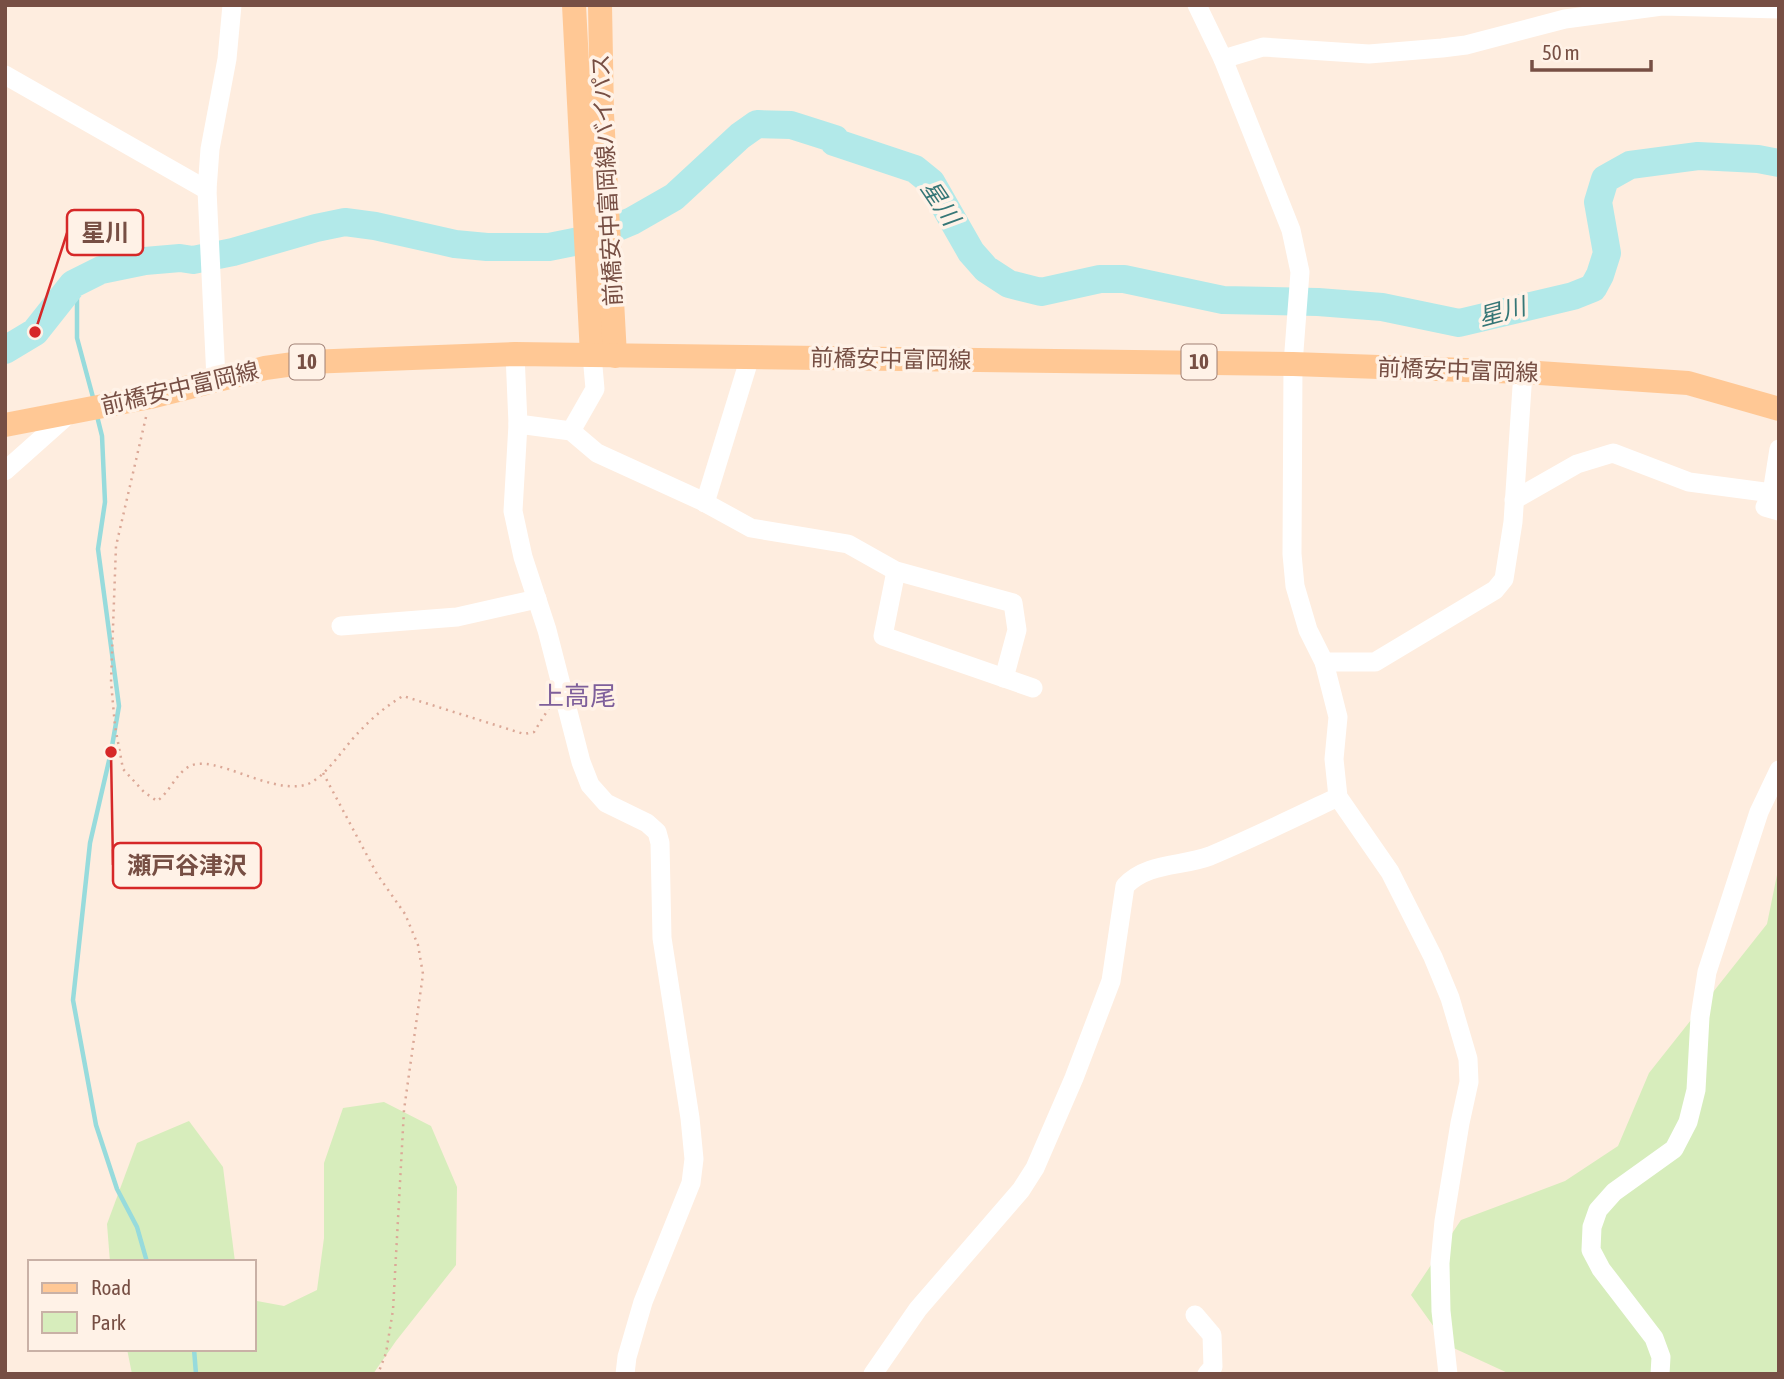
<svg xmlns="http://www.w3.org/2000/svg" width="1784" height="1379" viewBox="0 0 1784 1379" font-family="'Asap Condensed','Noto Sans JP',sans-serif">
<rect width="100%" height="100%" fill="#feeddf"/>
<g fill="#d7edbc">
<polygon points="1779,865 1779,1374 1510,1374 1447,1345 1411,1295 1461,1220 1565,1181 1618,1146 1649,1073 1767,924"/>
<polygon points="384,1102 431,1126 457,1187 456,1265 396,1341 373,1374 132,1374 127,1349 254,1349 254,1297 257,1301 284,1306 317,1290 324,1238 324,1163 343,1108"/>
<polygon points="189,1121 223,1167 235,1262 110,1262 107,1224 137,1143"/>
</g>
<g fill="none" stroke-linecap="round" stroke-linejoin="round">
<g stroke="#97dbdc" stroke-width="4.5">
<polyline points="77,282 77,338 94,401"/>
<polyline points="97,416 102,436 105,502 98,549 119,706 111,752 90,843 73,1000 96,1125 117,1189 137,1227 147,1262"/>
<polyline points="194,1349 196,1374"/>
</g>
<polyline stroke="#b2e9e9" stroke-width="28" points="5,350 35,332 73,284 101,270 145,261 180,258 193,260 233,252 316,228 345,222 375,226 455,244 487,247 549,247 589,239 632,221 674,197 740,136 757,124 791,125 835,139 834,142 915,169 931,182 971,252 986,269 1009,284 1041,292 1100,279 1124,279 1223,300 1318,302 1382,307 1459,323 1573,296 1593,288 1600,275 1607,253 1598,202 1605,179 1630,165 1698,156 1758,159 1779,163"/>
<g stroke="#dba897" stroke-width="2.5" stroke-dasharray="2 5" stroke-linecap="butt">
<path d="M146,417L116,546L111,682L115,726L123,769L144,792L157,801C170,792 176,773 190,766C215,754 269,794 305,785C324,780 344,747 358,733C372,718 386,706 403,696L524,734L534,732L549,708"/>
<polyline points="323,773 377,874 405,914 418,945 423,974 404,1110 393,1310 386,1353 378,1374"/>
</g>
<g stroke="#fff" stroke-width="19">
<polyline points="1197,5 1223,59 1263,47 1369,54 1442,48 1466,45 1565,19 1662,6 1779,9"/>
<polyline points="1223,59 1291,230 1300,272 1293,364 1292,554 1295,586 1308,630 1324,662 1338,717 1334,759 1338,797 1390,872 1433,957 1450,998 1468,1059 1469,1082 1460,1123 1444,1221 1440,1263 1441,1311 1448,1374"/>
<polyline points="5,75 207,190"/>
<polyline points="515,354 518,424 513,511 523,557 547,630 581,762 590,785 606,803 647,823 657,832 660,843 662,938 690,1118 694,1159 691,1183 643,1302 627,1357 625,1374"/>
<polyline points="216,379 207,190 210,149 227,59 232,5"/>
<polyline points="518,424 571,431 597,453 700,500 751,528 848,544 896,571 1013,603 1017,630 1004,678"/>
<polyline points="571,431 595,389 592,355"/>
<polyline points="1779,449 1772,493 1765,507 1779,511"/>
<polyline points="5,471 69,414"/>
<polyline points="1514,500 1577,464 1613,453 1689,482 1772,493"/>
<polyline points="705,503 750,357"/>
<polyline points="896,571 883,636 1033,688"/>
<polyline points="341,626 457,617 537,599"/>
<polyline points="1324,662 1375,662 1495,590 1504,579 1513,522 1523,372"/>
<polyline points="1195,1315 1212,1335 1213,1367 1207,1374"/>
<path d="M873,1374L918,1309L1021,1190L1035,1168L1074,1078L1111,981L1125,886C1148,862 1181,867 1210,856C1253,838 1296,817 1338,797"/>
<polyline points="1660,1374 1661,1357 1654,1338 1601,1269 1591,1250 1592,1227 1598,1210 1614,1192 1674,1149 1688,1122 1696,1090 1700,1017 1707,972 1759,812 1779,770"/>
</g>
<g stroke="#ffc895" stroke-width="24">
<polyline points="574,5 592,355"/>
<polyline points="600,5 602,114 615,356"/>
<polyline points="5,425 150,397 265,368 308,362 515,354 1293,364 1523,372 1688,383 1779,409"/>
</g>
</g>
<g text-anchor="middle" stroke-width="7" stroke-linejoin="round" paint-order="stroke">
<g fill="#fff2e7" stroke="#a08075" stroke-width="2">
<rect x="289.5" y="344.5" width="35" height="35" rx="5"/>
<rect x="1181.5" y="344.5" width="35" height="35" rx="5"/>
</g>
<g font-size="21" font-weight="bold" fill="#774f44">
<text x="307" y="369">10</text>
<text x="1199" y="369">10</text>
</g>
<g font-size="23" fill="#774f44" stroke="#fff2e7">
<text transform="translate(607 180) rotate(-93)" y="8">前橋安中富岡線バイパス</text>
<text transform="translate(891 359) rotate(1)" y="8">前橋安中富岡線</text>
<text transform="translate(1458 370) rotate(2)" y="8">前橋安中富岡線</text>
<text transform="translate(180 388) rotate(-13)" y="8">前橋安中富岡線</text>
</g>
<g font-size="24" font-style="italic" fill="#357676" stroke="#fff2e7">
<text transform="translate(940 203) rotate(56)" y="8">星川</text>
<text transform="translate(1502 312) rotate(-15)" y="8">星川</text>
</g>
<g font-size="26" fill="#7e5f9b" stroke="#fff2e7">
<text x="577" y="705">上高尾</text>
</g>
</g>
<path fill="none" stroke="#d62828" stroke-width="2.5" d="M35 332L67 233M111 752L113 865"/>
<g fill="#d62828" stroke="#fff2e7" stroke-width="2.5">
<circle cx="35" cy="332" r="7"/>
<circle cx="111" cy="752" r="7"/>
</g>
<g fill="#fff2e7" stroke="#d62828" stroke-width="2.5">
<rect x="67" y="210" width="76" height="45" rx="7"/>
<rect x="113" y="843" width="148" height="45" rx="7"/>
</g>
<g font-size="24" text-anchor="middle" font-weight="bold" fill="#774f44">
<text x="105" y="241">星川</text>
<text x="187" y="874">瀬戸谷津沢</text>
</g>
<rect width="1784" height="1379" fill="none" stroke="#774f44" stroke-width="14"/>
<rect x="28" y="1260" width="228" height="91" fill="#fff2e7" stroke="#c9b1a6" stroke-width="2"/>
<rect x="42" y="1283" width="35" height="10" fill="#ffc895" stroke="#c9b1a6" stroke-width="2"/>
<text x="91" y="1295" font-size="21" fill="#774f44">Road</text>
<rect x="42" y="1312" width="35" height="21" fill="#d7edbc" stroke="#c9b1a6" stroke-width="2"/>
<text x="91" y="1330" font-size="21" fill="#774f44">Park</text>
<path d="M1532 60v10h119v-10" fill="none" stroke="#774f44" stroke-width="3.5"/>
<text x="1542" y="60" font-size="21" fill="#774f44" stroke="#fff2e7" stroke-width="5" paint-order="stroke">50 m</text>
</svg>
